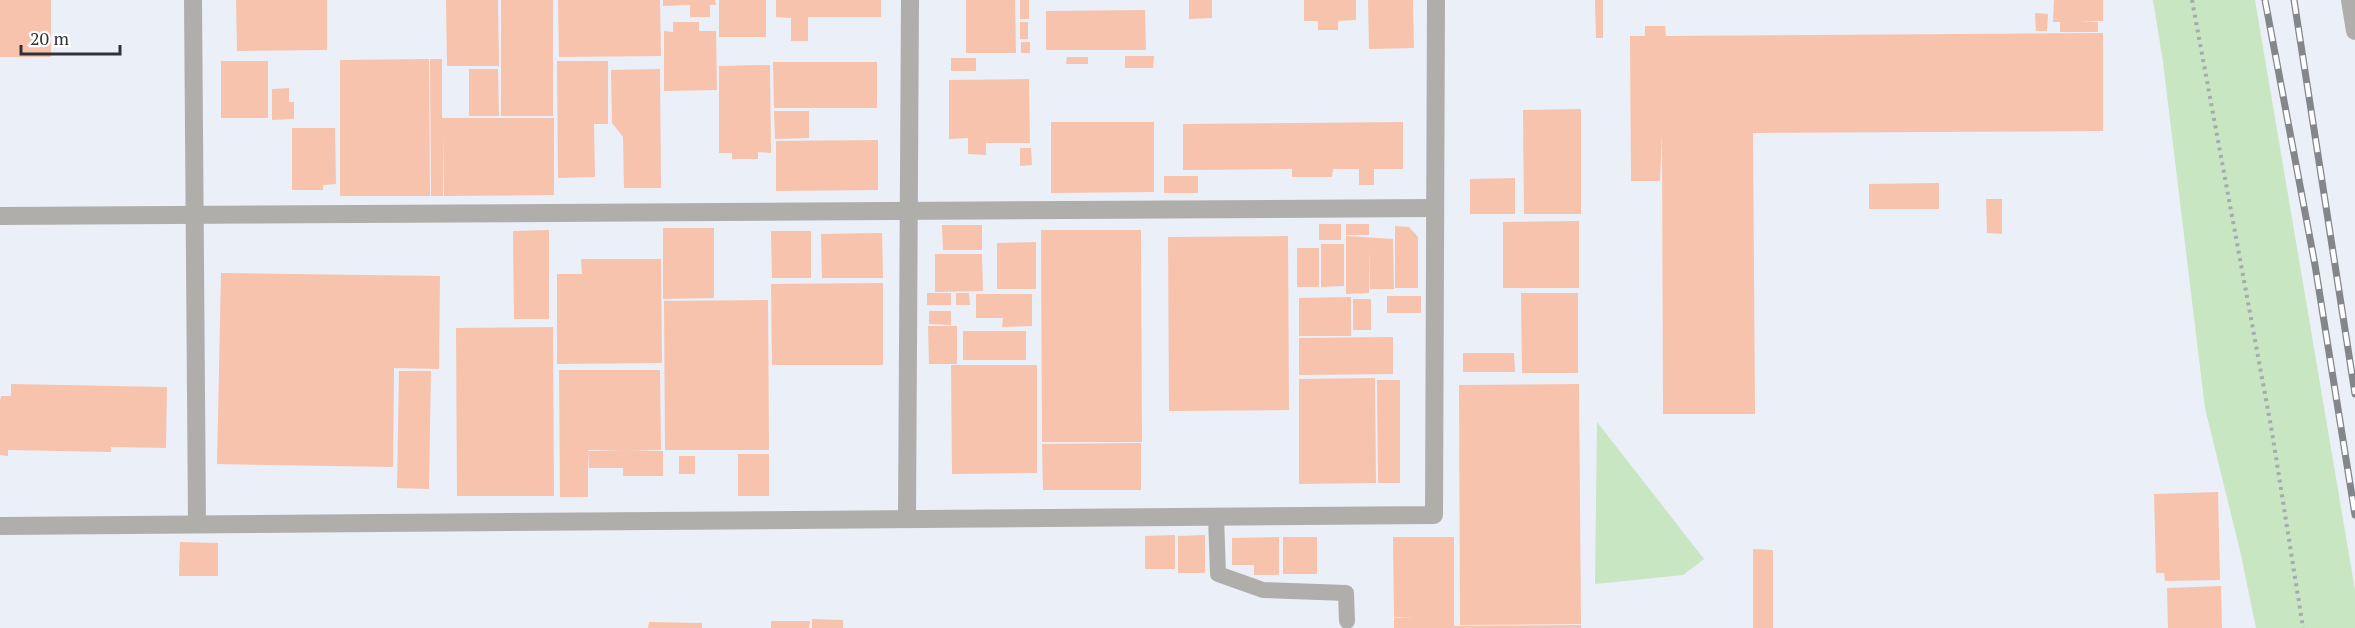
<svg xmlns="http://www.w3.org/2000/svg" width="2355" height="628" viewBox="0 0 2355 628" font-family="'PT Serif',serif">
<rect width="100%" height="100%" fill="#ebeff8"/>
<g fill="#c8e6c2">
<polygon points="2153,0 2255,0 2355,590 2355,628 2256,628 2241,555 2205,408 2163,62"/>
<polygon points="1597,422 1704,559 1683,575 1595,584"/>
</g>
<g fill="#f7c3ac">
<rect x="0" y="0" width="51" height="57"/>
<polygon points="236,0 327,0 327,50 237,51"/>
<polygon points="446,0 498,0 499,66 447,66"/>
<rect x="501" y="0" width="52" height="116"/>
<polygon points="558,0 660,0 661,56 559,57"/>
<polygon points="663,0 715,0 716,5 710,5 710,17 690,17 690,5 663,6"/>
<rect x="719" y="0" width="47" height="37"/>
<polygon points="776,0 881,0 881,17 808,17 808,41 791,41 791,18 776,17"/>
<polygon points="966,0 1015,0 1016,53 966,53"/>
<rect x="1020" y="0" width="9" height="19"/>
<polygon points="1189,0 1212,0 1212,18 1189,19"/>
<polygon points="1304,0 1356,0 1356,20 1338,21 1338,30 1318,30 1318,21 1304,21"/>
<polygon points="1368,0 1413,0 1414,48 1369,49"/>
<polygon points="1595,0 1603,0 1603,38 1596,38"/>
<polygon points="2054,0 2103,0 2103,21 2079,21 2098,22 2098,32 2060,32 2060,22 2053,22"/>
<polygon points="1145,10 1146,50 1046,50 1046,11"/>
<polygon points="2035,13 2048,14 2047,31 2036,31"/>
<polygon points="673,22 699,22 699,31 716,31 717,90 664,91 664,31 673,32"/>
<rect x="1020" y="22" width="8" height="17"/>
<polygon points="1645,26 1665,26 1666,36 2103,33 2103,131 1753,133 1755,414 1663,414 1662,134 1660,181 1631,181 1630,36 1645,36"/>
<rect x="1021" y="42" width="9" height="11"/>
<polygon points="1125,56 1154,56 1153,68 1125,68"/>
<polygon points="1067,57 1088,57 1088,64 1066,64"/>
<rect x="951" y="58" width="25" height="13"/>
<polygon points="429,59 430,196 340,196 340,60"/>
<polygon points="430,59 442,59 442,118 554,118 554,195 444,196 443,133 443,196 431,196"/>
<rect x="221" y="61" width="47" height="57"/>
<polygon points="557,61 608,61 608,124 594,124 595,177 558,178"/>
<polygon points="773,62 877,62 877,108 774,108"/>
<polygon points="770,65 771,153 758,152 758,159 732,159 732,153 719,153 719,66"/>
<polygon points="469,69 498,69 499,116 469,116"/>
<polygon points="660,69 661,188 624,188 623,137 612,123 611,70"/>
<polygon points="1029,79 1030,143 986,143 986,155 968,154 968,138 949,139 949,80"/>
<polygon points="289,88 289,102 294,102 294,119 272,120 272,89"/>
<polygon points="1581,109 1581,214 1524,214 1523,110"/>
<polygon points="774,111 809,111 809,138 775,139"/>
<polygon points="1051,122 1154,122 1154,192 1051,193"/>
<polygon points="1403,122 1403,169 1374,169 1374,185 1359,185 1359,169 1333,169 1332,177 1292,177 1292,169 1183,170 1183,124"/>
<polygon points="292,128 335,128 336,184 323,185 323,190 292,190"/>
<polygon points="878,140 878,190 776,191 776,141"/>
<polygon points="1020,148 1031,148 1032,165 1020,166"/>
<rect x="1164" y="176" width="34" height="17"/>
<polygon points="1515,178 1515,214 1470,214 1470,179"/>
<polygon points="1939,183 1939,209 1869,209 1869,184"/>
<polygon points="1986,199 2002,199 2002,234 1987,233"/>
<polygon points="1579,221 1579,288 1503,288 1503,222"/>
<rect x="1319" y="224" width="22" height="16"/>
<rect x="1346" y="224" width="23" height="11"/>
<polygon points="942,225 982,225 982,250 943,250"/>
<polygon points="1395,226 1409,227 1418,237 1418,288 1395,288"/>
<polygon points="663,228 714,228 714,298 663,299"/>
<polygon points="549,230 549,319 514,319 513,231"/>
<polygon points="1041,230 1141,230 1142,442 1042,442"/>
<polygon points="771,231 811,231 811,278 772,278"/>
<polygon points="882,233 883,278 822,278 821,234"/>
<polygon points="1288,236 1289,410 1169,411 1168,237"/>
<polygon points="1346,236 1393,239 1394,289 1370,289 1369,251 1369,293 1346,294"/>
<polygon points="1036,242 1036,289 997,289 997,243"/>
<polygon points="1321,244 1344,244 1344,286 1321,287"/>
<rect x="1297" y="248" width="22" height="39"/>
<polygon points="935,254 982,254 983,291 935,292"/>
<polygon points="581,259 661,259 662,363 557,364 557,274 582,274"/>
<polygon points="221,273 440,276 439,369 394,368 393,467 217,464"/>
<polygon points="883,283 883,365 772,365 771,284"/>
<rect x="927" y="293" width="24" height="12"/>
<polygon points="956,293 969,293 970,305 956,305"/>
<polygon points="1521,293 1578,293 1578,373 1522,373"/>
<polygon points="976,294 1032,294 1032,326 1002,327 1003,318 976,318"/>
<rect x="1387" y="296" width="34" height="17"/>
<polygon points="1351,297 1351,336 1299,336 1299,298"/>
<rect x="1353" y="299" width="18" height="31"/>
<polygon points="768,300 769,450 665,450 664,301"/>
<polygon points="929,311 951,311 951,325 929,324"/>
<polygon points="928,326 957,326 957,364 929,364"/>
<polygon points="553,327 554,496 457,496 456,328"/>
<rect x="963" y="331" width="63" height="29"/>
<polygon points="1393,337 1393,374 1299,375 1299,338"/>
<polygon points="1463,353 1514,353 1515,372 1463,372"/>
<polygon points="951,365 1037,365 1037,473 952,474"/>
<polygon points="559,370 660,370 661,450 628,451 663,451 663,476 623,476 623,468 589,468 588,451 623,450 588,450 588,447 588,497 560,497"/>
<polygon points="399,371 431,371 429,489 397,488"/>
<polygon points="1375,378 1376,483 1299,484 1299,379"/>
<polygon points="1377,380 1400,380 1400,483 1378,483"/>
<polygon points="11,384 167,387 166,448 111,447 111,452 8,450 8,456 0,455 0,401 1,396 11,396"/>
<polygon points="1579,384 1581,624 1460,625 1459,385"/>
<polygon points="1141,443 1141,490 1043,490 1042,444"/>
<rect x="738" y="454" width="31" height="42"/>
<rect x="679" y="456" width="16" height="18"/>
<polygon points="2218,492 2220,580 2165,581 2164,573 2156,573 2154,494"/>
<polygon points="1175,535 1175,569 1145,569 1145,536"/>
<polygon points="1205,535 1205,573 1178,573 1178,536"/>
<polygon points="1279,537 1279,575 1254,575 1254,565 1232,565 1232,538"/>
<rect x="1283" y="537" width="34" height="37"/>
<polygon points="1393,537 1454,537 1454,626 1581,625 1581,628 1394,628 1394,618 1413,618 1394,617"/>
<polygon points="180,542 218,543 218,576 179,576"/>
<polygon points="1753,549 1773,550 1773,628 1753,628"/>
<polygon points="2221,586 2222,628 2168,628 2167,588"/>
<polygon points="812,619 843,620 843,628 812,628"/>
<polygon points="771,621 810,621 809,628 771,628"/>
<polygon points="649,622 702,623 702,628 648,628"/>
</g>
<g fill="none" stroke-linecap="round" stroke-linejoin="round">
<polyline stroke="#a6aab1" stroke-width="4" stroke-dasharray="3 4.5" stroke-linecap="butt" points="2192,0 2272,432 2303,628"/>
<polyline stroke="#b0aeaa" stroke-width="16" points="1216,517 1218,574 1263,590 1346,593 1347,621"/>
<g stroke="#b0aeaa" stroke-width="18">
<polyline points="193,0 197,524"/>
<polyline points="0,216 1435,208"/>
<polyline points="907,519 910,0"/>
<polyline points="0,526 1434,515 1436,0"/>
</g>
<polyline stroke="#b0aeaa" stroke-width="18" points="2350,0 2355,31"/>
<defs>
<g id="rail">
<polyline points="2265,0 2315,265 2355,515"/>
<polyline points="2294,0 2355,394"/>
</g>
</defs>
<use href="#rail" stroke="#83868b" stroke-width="7"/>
<use href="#rail" stroke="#fff" stroke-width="4.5" stroke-dasharray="14" stroke-linecap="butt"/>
</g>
<path d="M21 45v9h99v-9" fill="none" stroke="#303235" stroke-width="3"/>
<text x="30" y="45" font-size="18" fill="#303235" stroke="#ffffff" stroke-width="4.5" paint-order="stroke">20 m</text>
</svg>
